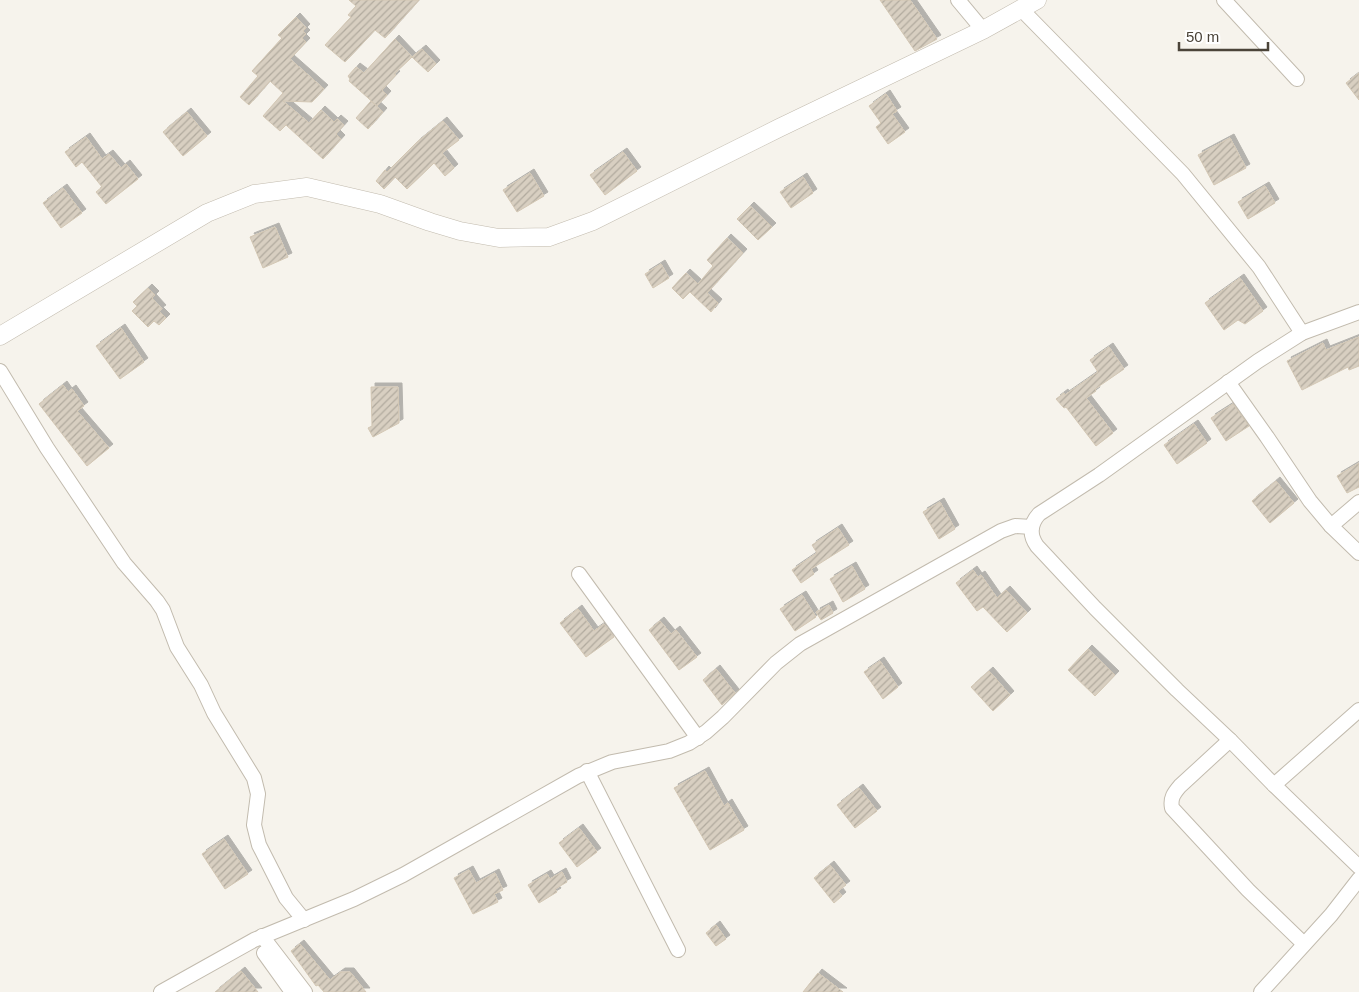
<svg xmlns="http://www.w3.org/2000/svg" width="1359" height="992" viewBox="0 0 1359 992" font-family="Arial,sans-serif">
<defs>
<pattern id="building-hatch" width="6" height="6" patternUnits="userSpaceOnUse" patternTransform="scale(1.25)"><rect width="6" height="6" fill="#d8cfc1"/><path d="M-1 1l2-2M0 6l6-6M5 7l2-2" fill="none" stroke="#b1aa9e"/></pattern>
<filter id="shadow"><feDropShadow dx="4" dy="-4" stdDeviation="0" flood-color="#0004"/></filter>
</defs>
<rect width="100%" height="100%" fill="#f6f3ec"/>
<g fill="url(#building-hatch)" stroke="#d3c7b4" filter="url(#shadow)">
<polygon points="349,0 419,0 385,38 375,30 345,62 325,45 351,17 348,15 356,6"/>
<polygon points="880,0 910,0 937,39 915,51"/>
<polygon points="296,17 306,28 303,31 306,34 302,38 306,42 290,59 324,89 312,102 283,101 309,123 321,110 334,122 337,119 344,125 336,134 341,139 323,159 286,125 280,131 263,116 283,93 270,81 249,105 240,97 258,76 252,71 282,38 278,35"/>
<polygon points="395,39 412,57 394,74 396,75 382,90 387,95 377,106 349,81 350,79 348,76 356,67 364,73"/>
<polygon points="422,49 436,64 428,72 412,57"/>
<polygon points="1359,73 1359,100 1346,83"/>
<polygon points="886,94 897,111 892,114 905,132 888,144 876,127 881,123 869,106"/>
<polygon points="371,101 383,112 368,129 356,118"/>
<polygon points="187,112 207,136 183,156 163,132"/>
<polygon points="443,121 459,140 442,153 454,168 445,176 434,163 407,189 395,177 384,189 376,181 385,170 387,172 416,143"/>
<polygon points="86,137 102,159 109,154 121,168 126,164 138,179 106,204 96,192 102,187 82,162 76,167 65,152"/>
<polygon points="1230,138 1246,168 1214,185 1198,155"/>
<polygon points="623,152 637,171 605,195 590,175"/>
<polygon points="530,173 544,196 517,212 503,190"/>
<polygon points="803,177 813,193 791,208 780,192"/>
<polygon points="1265,186 1275,203 1248,219 1238,202"/>
<polygon points="63,188 82,213 61,228 43,203"/>
<polygon points="750,206 772,227 758,240 737,219"/>
<polygon points="275,227 288,257 263,268 250,237"/>
<polygon points="727,238 743,253 707,293 718,303 711,312 690,292 683,299 672,288 686,273 698,284 713,266 707,260"/>
<polygon points="661,264 669,278 653,288 645,274"/>
<polygon points="1240,278 1263,311 1245,324 1238,320 1224,330 1205,303"/>
<polygon points="148,288 155,295 152,298 162,309 159,311 166,318 159,325 154,321 148,327 132,311 137,306 133,302"/>
<polygon points="121,328 144,362 120,379 96,346"/>
<polygon points="1359,337 1359,366 1349,370 1348,367 1302,390 1287,361 1323,343 1326,350"/>
<polygon points="1109,347 1124,369 1095,389 1096,391 1086,398 1113,433 1096,446 1066,407 1064,408 1056,399 1064,393 1065,395 1098,372 1090,360"/>
<polygon points="63,385 68,392 72,389 84,406 77,411 109,448 87,466 39,404"/>
<polygon points="371,387 398,387 399,423 373,437 368,428 372,426"/>
<polygon points="1233,404 1249,426 1226,441 1211,418"/>
<polygon points="1194,424 1207,443 1177,464 1164,445"/>
<polygon points="1359,463 1359,487 1347,493 1337,476"/>
<polygon points="1276,481 1294,503 1270,523 1252,501"/>
<polygon points="940,502 955,529 939,539 923,512"/>
<polygon points="838,528 849,545 811,569 814,574 801,583 792,570 817,553 812,545"/>
<polygon points="852,566 865,589 843,602 830,579"/>
<polygon points="973,570 978,577 981,575 997,598 1006,590 1027,613 1007,632 983,607 977,611 956,583"/>
<polygon points="802,595 816,617 795,631 780,609"/>
<polygon points="829,605 833,613 821,620 816,612"/>
<polygon points="578,609 594,631 604,624 614,637 586,657 560,623"/>
<polygon points="660,621 671,634 676,630 697,657 679,670 649,630"/>
<polygon points="1088,649 1115,675 1095,696 1068,670"/>
<polygon points="880,661 898,687 883,699 864,672"/>
<polygon points="716,669 735,693 722,705 703,680"/>
<polygon points="989,671 1010,695 993,711 971,687"/>
<polygon points="705,771 724,806 728,803 744,830 710,850 674,788"/>
<polygon points="859,788 877,811 855,828 837,805"/>
<polygon points="579,828 597,852 577,867 559,843"/>
<polygon points="224,839 248,874 225,889 202,854"/>
<polygon points="830,865 846,885 838,891 842,896 834,903 814,878"/>
<polygon points="469,870 476,883 495,873 503,890 494,894 498,902 473,914 454,878"/>
<polygon points="562,872 567,882 555,889 557,892 539,903 528,885 547,874 550,879"/>
<polygon points="716,925 726,939 716,946 706,933"/>
<polygon points="300,944 330,980 341,972 350,972 366,992 324,992 318,985 316,986 291,951"/>
<polygon points="241,971 258,992 215,992"/>
<polygon points="818,973 843,992 803,992"/>
</g>
<g fill="none" stroke-linecap="round" stroke-linejoin="round">
<defs>
<g id="minor">
<polyline points="958,0 983,30"/>
<polyline points="1224,0 1297,79"/>
<polyline points="1021,9 1183,174 1259,267 1302,333"/>
<path d="M1359,312L1302,333L1258,361L1099,475L1039,514C1030,524 1029,535 1037,546L1095,608L1177,690L1230,740L1274,785L1359,867"/>
<polyline points="0,371 47,448 124,563 157,601 163,610 177,647 201,685 214,713 254,778 258,794 254,825 259,845 286,898 304,920"/>
<polyline points="1228,382 1267,437 1310,501 1331,526 1359,553"/>
<polyline points="1331,526 1359,502"/>
<polyline points="579,574 698,738"/>
<path d="M1230,740L1180,786C1174,793 1170,798 1172,808L1248,890L1304,944"/>
<polyline points="587,771 678,950"/>
<polyline points="1274,785 1359,710"/>
<polyline points="262,936 305,992"/>
<polyline points="264,953 292,992"/>
<polyline points="161,992 254,940 354,899 403,875 578,776 612,762 669,751 689,743 706,732 723,717 776,663 800,644 1001,531 1015,526 1032,527"/>
<polyline points="1261,992 1331,915 1359,879"/>
</g>
<polyline id="tertiary" points="0,336 207,213 254,194 307,187 380,204 430,222 460,231 499,238 549,237 593,221 779,128 983,30 1037,0"/>
</defs>
<use href="#minor" stroke="#c2bbae" stroke-width="16"/>
<use href="#tertiary" stroke="#c2bbae" stroke-width="19"/>
<use href="#minor" stroke="#fff" stroke-width="14"/>
<use href="#tertiary" stroke="#fff" stroke-width="18"/>
</g>
<path d="M1179 42v8h89v-8" fill="none" stroke="#4b4439" stroke-width="2.5"/>
<text x="1186" y="42" font-size="15" fill="#4b4439" stroke="#ffffff" stroke-width="4" paint-order="stroke">50 m</text>
</svg>
